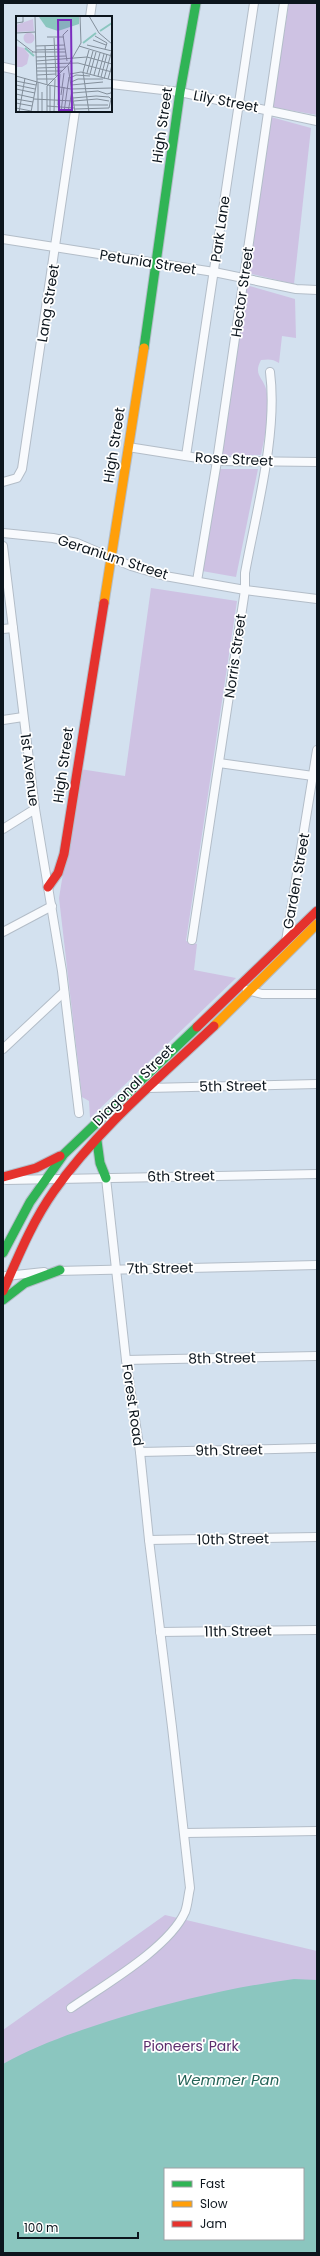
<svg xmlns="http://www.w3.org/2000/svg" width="320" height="2256" viewBox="0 0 320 2256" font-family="Poppins,sans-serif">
<rect width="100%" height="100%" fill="#d3e1ef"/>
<g fill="#cec2e3" fill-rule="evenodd">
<polygon points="289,3 317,3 317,115 272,107"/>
<polygon points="271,117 311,128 294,284 248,273"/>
<path d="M246,285L295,299L296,338L282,336L279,363C273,359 269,359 261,360C253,375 263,377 266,389C271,410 265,435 261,455L220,456Z"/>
<polygon points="219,469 258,469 236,577 202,571"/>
<polygon points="151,588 237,601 186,941 197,944 194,970 236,978 90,1118 89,1101 82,1097 59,898 80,769 125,776"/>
<path d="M165,1915L317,1951V2253H3V2030ZM165,2169H303V2239H165Z"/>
</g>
<path fill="#8bc6bf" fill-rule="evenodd" d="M294,1979L317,1980V2253H3V2064C40,2043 81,2030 122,2017C180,2000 234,1987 294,1979ZM165,2169H303V2239H165Z"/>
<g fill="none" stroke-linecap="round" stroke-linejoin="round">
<defs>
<g id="street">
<polyline points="90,17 92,3"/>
<polyline points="3,67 17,70"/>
<polyline points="111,84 180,92 317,121"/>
<polyline points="3,239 214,272 296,289 317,290"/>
<polyline points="128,447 217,461 317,462"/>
<polyline points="186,456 254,3"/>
<polyline points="3,482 17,478 22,469 75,111"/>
<polyline points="3,533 53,538 77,543 131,566 165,576 245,590 317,599"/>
<polyline points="3,546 35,809 62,971 79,1113"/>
<polyline points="197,581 217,461 284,3"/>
<polyline points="3,629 13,628"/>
<polyline points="3,720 23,717"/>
<polyline points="219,763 313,776"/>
<polyline points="3,829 35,809"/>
<polyline points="3,932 52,906"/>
<path d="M192,940L245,590V573C256,512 278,433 270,372"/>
<polyline points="286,941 317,750"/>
<polyline points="247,990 262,994 317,994"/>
<polyline points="3,1049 64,992"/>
<polyline points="148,1088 317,1084"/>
<polyline points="6,1180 317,1174"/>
<polyline points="56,1271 317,1265"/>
<polyline points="6,1276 44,1272"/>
<polyline points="126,1360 317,1356"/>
<polyline points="140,1452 317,1448"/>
<polyline points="149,1540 317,1537"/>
<polyline points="160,1632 317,1630"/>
<polyline points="185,1833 317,1831"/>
<path d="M71,2008C104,1985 169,1948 185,1912C188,1904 188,1896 190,1888L172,1727L149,1540L140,1452L126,1360L106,1178"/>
</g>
<g id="fast">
<polyline points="144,348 180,92 196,3"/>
<polyline points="97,1141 100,1163 106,1178"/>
<polyline points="3,1253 30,1202 64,1154 197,1027"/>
<polyline points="3,1300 25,1283 60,1270"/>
</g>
<g id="slow">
<polyline points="104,603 144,348"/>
<polyline points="214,1026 317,924"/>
</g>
<g id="jam">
<polyline points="48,887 58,873 64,854 104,603"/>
<polyline points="197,1027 317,911"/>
<polyline points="3,1177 36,1168 60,1156"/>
<path d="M3,1291C18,1257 32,1222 54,1191C98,1129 158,1079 214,1026"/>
</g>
</defs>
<use href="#street" stroke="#b3bdc8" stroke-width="10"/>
<use href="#fast" stroke="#b3bdc8" stroke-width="11"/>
<use href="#slow" stroke="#b3bdc8" stroke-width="11"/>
<use href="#jam" stroke="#b3bdc8" stroke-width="11"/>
<use href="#street" stroke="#f8fafd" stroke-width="8"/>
<use href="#fast" stroke="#30b455" stroke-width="9"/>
<use href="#slow" stroke="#ff9f0a" stroke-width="9"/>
<use href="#jam" stroke="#e5322d" stroke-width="9"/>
</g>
<g text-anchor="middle" stroke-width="3.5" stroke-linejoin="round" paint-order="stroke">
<g font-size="14" fill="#0c151d" stroke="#fff">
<text transform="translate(226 101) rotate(11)" y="5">Lily Street</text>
<text transform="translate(162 125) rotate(-82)" y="5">High Street</text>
<text transform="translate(220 229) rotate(-82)" y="5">Park Lane</text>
<text transform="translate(148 262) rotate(9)" y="5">Petunia Street</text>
<text transform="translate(242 292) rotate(-82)" y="5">Hector Street</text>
<text transform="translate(48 303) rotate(-81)" y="5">Lang Street</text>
<text transform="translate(114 445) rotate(-81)" y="5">High Street</text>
<text transform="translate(234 459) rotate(3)" y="5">Rose Street</text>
<text transform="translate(113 557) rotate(18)" y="5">Geranium Street</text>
<text transform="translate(235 656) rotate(-82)" y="5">Norris Street</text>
<text transform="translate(63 765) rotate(-82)" y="5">High Street</text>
<text transform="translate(30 770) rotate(83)" y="5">1st Avenue</text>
<text transform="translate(296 881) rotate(-80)" y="5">Garden Street</text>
<text transform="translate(133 1085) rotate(-45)" y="5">Diagonal Street</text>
<text transform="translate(233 1086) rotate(-1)" y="5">5th Street</text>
<text transform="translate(181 1176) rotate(-1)" y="5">6th Street</text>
<text transform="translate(160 1268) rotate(-1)" y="5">7th Street</text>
<text transform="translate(222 1358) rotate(-1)" y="5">8th Street</text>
<text transform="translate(133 1405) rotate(82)" y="5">Forest Road</text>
<text transform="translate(229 1450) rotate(-1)" y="5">9th Street</text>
<text transform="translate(233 1539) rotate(-1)" y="5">10th Street</text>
<text transform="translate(238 1631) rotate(-1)" y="5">11th Street</text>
</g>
<g font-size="14" fill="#5c2f6e" stroke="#fff">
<text x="191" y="2051">Pioneers' Park</text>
</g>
<g font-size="15" font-style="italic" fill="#256458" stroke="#fff">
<text x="228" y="2085">Wemmer Pan</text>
</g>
</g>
<g transform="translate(16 16)">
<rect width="96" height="96" fill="#d3e1ef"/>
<path d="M17,3L18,15L0,16V9ZM7.5 22a5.5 5.5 0 1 1 11 0a5.5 5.5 0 1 1-11 0ZM0,30L8,32L13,39L11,48L6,51H0Z" fill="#cec2e3"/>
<path d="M63,0V8L42,15L30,11L23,1Z" fill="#8bc6bf"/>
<path fill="none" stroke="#8bc6bf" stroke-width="2" d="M84,15L96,7M67,27L80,17M9,32L18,40"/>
<path fill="none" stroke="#838f9b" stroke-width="1" d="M19,0L20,37M73,0L83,17L96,28M0,7L7,6V0M0,17L19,16M79,20L91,27L89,33M31,21H48M38,22L40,60M0,23L17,36M77,24L90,29M71,29L96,35M20,30L49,29M29,30L31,68M63,30L96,40M20,34L49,33M16,36H50M20,41L50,40M20,45L71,41L96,48M51,45L47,19L52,14M20,48L62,47L96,56M52,50L59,96M21,52L50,51M21,55H46M71,57L77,35M54,58L65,56L96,64M74,58L80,36M21,59L40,58M78,59L84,37M0,60L32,69M82,60L88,38M85,61L91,38M54,62L60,59L74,60M21,63H38M88,63L96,34M92,63L96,49M0,65L20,69M55,66L62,63H87M0,69L19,73M32,69L55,73L96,72M34,69V96M55,69L87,66M0,73L19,77M56,77L82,75L91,78L95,77L96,73M0,78L18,82M45,79L48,57M57,82L80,80L93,81L95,83L93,92M0,83L17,86M18,83L57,85M58,85L81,83L93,85M0,87L16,90M42,89L44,58M57,89H92M31,90L58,92M0,92L15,95M59,93L93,92M3,96L9,62M15,96L21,65L20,36M22,96V66M26,96V76M31,96V70L53,48L65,27L64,0M38,96L39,63M45,96L48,71M48,96L53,61M52,96L56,75M63,96H91M73,96L67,56L73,34"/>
<path fill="#7b2cbf" fill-opacity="0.15" stroke="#7b2cbf" stroke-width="2" d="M42,4H55L56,94H43Z"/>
<rect width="96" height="96" fill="none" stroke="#0c151d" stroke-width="2"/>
</g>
<rect width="320" height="2256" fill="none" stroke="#0c151d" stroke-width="8"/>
<rect x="164" y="2168" width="140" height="72" fill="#ffffff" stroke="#9ea1a5"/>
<rect x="172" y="2181" width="20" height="6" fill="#30b455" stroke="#9ea1a5"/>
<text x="200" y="2188" font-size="12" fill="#0c151d">Fast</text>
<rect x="172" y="2201" width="20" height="6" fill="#ff9f0a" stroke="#9ea1a5"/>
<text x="200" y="2208" font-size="12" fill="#0c151d">Slow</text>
<rect x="172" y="2221" width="20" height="6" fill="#e5322d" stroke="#9ea1a5"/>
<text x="200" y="2228" font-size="12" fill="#0c151d">Jam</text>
<path d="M18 2232v6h120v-6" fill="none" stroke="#0c151d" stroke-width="2"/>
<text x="24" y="2232" font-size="12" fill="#0c151d" stroke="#ffffff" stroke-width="3" paint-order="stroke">100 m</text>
</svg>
